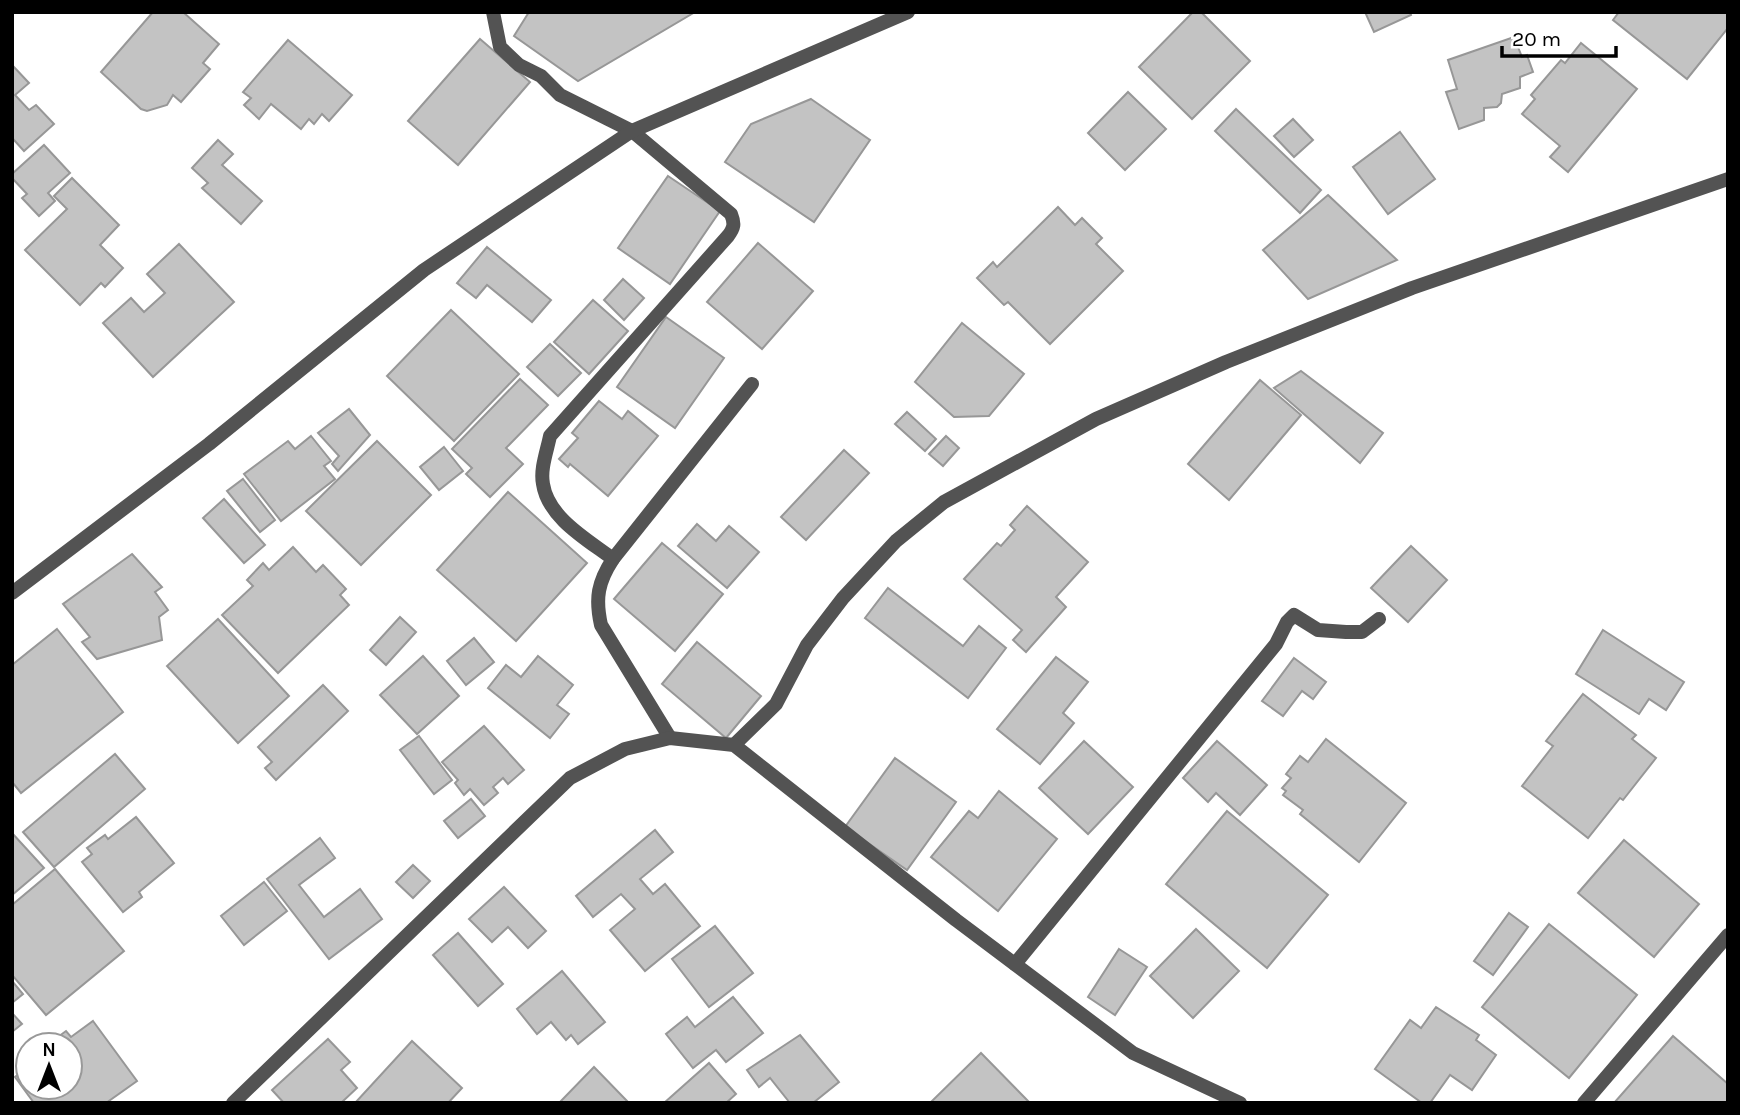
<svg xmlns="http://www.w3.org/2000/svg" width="1740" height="1115" viewBox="0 0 1740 1115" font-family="Karla,sans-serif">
<rect width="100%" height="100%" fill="#fff"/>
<g fill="#c3c3c3" stroke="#979797" stroke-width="2">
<polygon points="153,12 183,12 219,44 203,63 210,69 181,102 173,95 167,105 147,111 141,109 101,72"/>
<polygon points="529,12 695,12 578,81 514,36"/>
<polygon points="1193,12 1201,12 1250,61 1192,119 1139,67"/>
<polygon points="1365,12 1410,12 1411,15 1374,32"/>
<polygon points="1619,12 1728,12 1728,28 1687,79 1613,20"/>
<polygon points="1514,37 1522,57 1527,55 1533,72 1520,77 1520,88 1502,94 1501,103 1497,107 1484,108 1484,120 1459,129 1446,92 1457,89 1448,60"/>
<polygon points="480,39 530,82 458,165 408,121"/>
<polygon points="288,40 352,95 329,121 322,114 314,124 309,119 301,129 271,104 259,119 244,105 251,98 243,92"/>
<polygon points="1581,43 1637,89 1568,172 1550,157 1560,146 1522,114 1535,99 1531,95 1561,60 1565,63"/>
<polygon points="13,66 29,83 15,95 29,110 36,105 54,124 24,151 14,140 12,142"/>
<polygon points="1128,92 1166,129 1125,170 1088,133"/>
<polygon points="811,99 870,140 814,222 725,162 751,124"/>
<polygon points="1236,109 1321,190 1300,213 1215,131"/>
<polygon points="1293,119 1313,140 1294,157 1274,136"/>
<polygon points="1400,132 1435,179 1388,214 1353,167"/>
<polygon points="218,140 233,154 222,165 262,201 241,224 202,188 208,183 192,168"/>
<polygon points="44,145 70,173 48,193 55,201 39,216 22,198 27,194 12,178 12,174"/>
<polygon points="668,176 720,211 670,284 618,248"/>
<polygon points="72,178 119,225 100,245 123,268 105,287 101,283 80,305 25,250 67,209 54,196"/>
<polygon points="1328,195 1397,260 1308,299 1263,250"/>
<polygon points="1058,207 1075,225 1082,218 1102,238 1096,244 1123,271 1050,344 1008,302 1004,305 977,278 993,262 997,267"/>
<polygon points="758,243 813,291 762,349 707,302"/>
<polygon points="179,244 234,302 153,377 103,323 131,298 144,312 165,293 147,274"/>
<polygon points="487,247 551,300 532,322 487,285 476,298 457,283"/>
<polygon points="623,279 644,298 624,320 604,300"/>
<polygon points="593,300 628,331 589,374 554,342"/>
<polygon points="451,310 519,374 454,441 387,376"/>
<polygon points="666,317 724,358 675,428 617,387"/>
<polygon points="962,323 1024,374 989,416 954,417 915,382"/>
<polygon points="550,344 581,373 558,396 527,367"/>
<polygon points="1301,371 1383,433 1360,463 1274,388"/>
<polygon points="520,379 548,405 506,448 523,464 490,497 466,474 472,468 452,449"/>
<polygon points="1260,380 1301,415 1229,500 1188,464"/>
<polygon points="599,401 622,419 628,411 658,436 608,496 570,464 568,467 559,459 578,438 572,433"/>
<polygon points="349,409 370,435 338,471 332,464 339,456 318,433"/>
<polygon points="907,412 936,439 925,451 895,424"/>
<polygon points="311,436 331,461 324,466 335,479 281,521 244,474 288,441 295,449"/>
<polygon points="946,436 959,448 943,466 929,454"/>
<polygon points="377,441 431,495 361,565 306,511"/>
<polygon points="444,447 463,471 439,490 420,467"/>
<polygon points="844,450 869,473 806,540 781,517"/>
<polygon points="243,479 275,520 260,532 227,491"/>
<polygon points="508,492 587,563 516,641 437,570"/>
<polygon points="224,499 265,545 244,563 203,518"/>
<polygon points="1027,506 1088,562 1056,597 1066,607 1026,652 1013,640 1022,630 964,579 997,543 1001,546 1015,530 1010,525"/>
<polygon points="697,524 716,541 729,526 759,552 727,588 678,546"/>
<polygon points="662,543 723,594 675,651 614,599"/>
<polygon points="1411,546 1447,580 1408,622 1371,588"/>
<polygon points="293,547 316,572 323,565 346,589 340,595 349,605 278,673 222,615 253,586 247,580 263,563 269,570"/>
<polygon points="132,554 162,587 155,592 168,610 159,617 162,640 97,659 82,642 90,637 63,604"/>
<polygon points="888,588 963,646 979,626 1006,648 968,698 865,618"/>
<polygon points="400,617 416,632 386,665 370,650"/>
<polygon points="218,619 289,696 238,743 167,666"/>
<polygon points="57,629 123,712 21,793 12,782 12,665"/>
<polygon points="1603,630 1684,682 1666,710 1649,699 1639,714 1576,674"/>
<polygon points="474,638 494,662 466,685 447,661"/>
<polygon points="697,642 761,696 726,738 662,684"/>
<polygon points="423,656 459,696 417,734 380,695"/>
<polygon points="538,656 573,685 557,705 569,714 550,738 488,688 506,665 521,677"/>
<polygon points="1056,657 1088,682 1063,713 1074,723 1040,764 997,729"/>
<polygon points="1294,658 1326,682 1313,699 1302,691 1283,716 1262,701"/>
<polygon points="323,685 348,711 276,780 265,768 272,762 258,747"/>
<polygon points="1583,694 1636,735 1632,739 1656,758 1623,800 1620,798 1588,838 1522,786 1553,746 1546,741"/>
<polygon points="484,726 524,770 508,784 503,778 493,787 498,793 484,805 470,789 464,795 455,783 458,780 442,762"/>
<polygon points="419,736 452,780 434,794 400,750"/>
<polygon points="1326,739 1406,803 1359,862 1300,814 1303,810 1283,795 1286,791 1282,788 1291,778 1286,774 1300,756 1308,762"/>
<polygon points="1084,741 1133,787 1088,834 1039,788"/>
<polygon points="1217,741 1267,785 1240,815 1216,793 1208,802 1183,778"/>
<polygon points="115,754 145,789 54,867 23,832"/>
<polygon points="895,758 956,802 907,870 845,827"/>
<polygon points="999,791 1057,839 998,911 931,857 969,811 978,818"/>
<polygon points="471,799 485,816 458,838 444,821"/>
<polygon points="1227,811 1328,895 1267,968 1166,884"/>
<polygon points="136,817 174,863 139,892 142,897 123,912 82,862 92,854 87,848 105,835 108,839"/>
<polygon points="655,830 673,852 640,879 653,894 665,884 700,926 645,971 610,930 635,909 621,894 593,917 576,896"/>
<polygon points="12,833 44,868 12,895"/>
<polygon points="320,838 335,858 299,885 324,917 360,889 382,919 329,959 267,879"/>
<polygon points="1624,840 1699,904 1654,957 1578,893"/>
<polygon points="413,865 430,881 413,898 396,882"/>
<polygon points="55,869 124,951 46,1015 12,975 12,905"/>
<polygon points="264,882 287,911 244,945 221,916"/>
<polygon points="504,887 546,931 528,948 508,927 492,942 469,919"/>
<polygon points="1509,913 1528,927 1493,975 1474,961"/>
<polygon points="1549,924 1637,995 1569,1078 1482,1007"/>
<polygon points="715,926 753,973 709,1007 672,959"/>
<polygon points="1196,929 1239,971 1193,1018 1150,976"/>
<polygon points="458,933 503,984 478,1006 433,955"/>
<polygon points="1119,949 1147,967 1115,1015 1088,997"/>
<polygon points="562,971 605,1022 578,1044 571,1035 566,1040 551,1022 537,1034 517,1009"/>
<polygon points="12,981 23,994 12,1003"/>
<polygon points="733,997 763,1033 726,1062 716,1050 693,1068 666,1034 687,1017 695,1027"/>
<polygon points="1436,1007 1479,1035 1476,1040 1496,1055 1472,1090 1450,1075 1430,1103 1422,1103 1375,1069 1410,1020 1421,1028"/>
<polygon points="12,1013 22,1024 12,1032"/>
<polygon points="93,1021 137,1081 106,1103 34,1103 15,1077 28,1067 28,1087 70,1087 70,1045 47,1045 66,1031 71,1037"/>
<polygon points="800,1035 839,1082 813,1103 790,1103 770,1078 759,1087 747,1070"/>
<polygon points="1673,1036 1728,1084 1728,1103 1614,1103"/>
<polygon points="328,1039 350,1062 341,1070 357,1088 341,1103 284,1103 272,1090"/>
<polygon points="412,1041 462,1088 448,1103 355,1103"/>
<polygon points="981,1053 1030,1103 930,1103"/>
<polygon points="709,1063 736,1094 726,1103 664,1103"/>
<polygon points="594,1067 629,1103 559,1103"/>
</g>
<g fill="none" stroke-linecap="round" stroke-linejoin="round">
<g stroke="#535353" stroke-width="14">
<path d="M493,12L500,47L519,65L541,76L560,95L632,131L731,214C735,224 734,228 728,236L550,436C547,451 540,469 543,484C548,518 588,540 613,559"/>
<polyline points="12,593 209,444 424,270 632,131 908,12"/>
<path d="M670,738L601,625C595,598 598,582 613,559L752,384"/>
<polyline points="734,745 776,704 807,645 843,598 896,541 944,502 1096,419 1226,362 1412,288 1728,179"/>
<polyline points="1015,964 1276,644 1287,622 1294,615 1318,630 1346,632 1362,632 1379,619"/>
<polyline points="233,1103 570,778 625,749 670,738 734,745 956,920 1133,1053 1240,1103"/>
<polyline points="1584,1103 1728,935"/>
</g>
</g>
<rect width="1740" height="1115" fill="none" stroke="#000000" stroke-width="28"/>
<g transform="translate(49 1066)"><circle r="33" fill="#ffffff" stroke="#999999" stroke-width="2"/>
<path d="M0-5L12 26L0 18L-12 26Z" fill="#000000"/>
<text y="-10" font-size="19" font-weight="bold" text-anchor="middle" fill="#000000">N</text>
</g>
<path d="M1502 46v10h114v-10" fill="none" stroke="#000000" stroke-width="3.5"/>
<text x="1512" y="46" font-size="21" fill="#000000" stroke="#ffffff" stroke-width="5" paint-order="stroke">20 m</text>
</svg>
